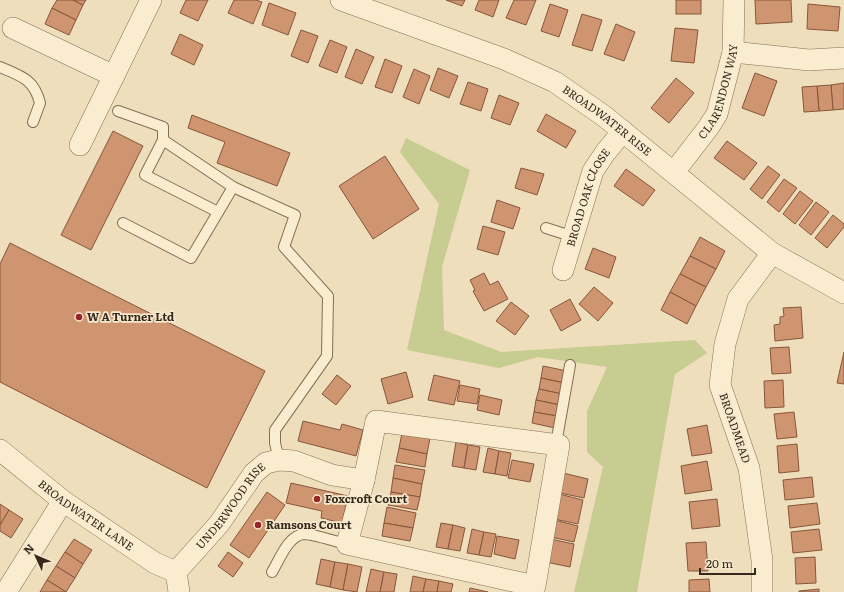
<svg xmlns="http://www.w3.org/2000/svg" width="844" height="592" viewBox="0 0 844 592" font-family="Literata,serif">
<rect width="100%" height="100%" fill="#efdebc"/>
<polygon fill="#c7cc90" points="406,138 470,170 442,267 444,330 501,352 695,340 707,353 675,374 637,592 574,592 603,467 587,452 587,411 607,367 538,357 499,368 407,350 439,204 400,152"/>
<g fill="#ce9570" stroke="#86563b">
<polygon points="57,0 73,0 83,5 76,20 52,8"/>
<polygon points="73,0 86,0 83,5"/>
<polygon points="186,0 208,0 198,21 180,13"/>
<polygon points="234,0 256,0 262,2 253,24 228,13"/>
<polygon points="446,0 465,0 462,6"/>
<polygon points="479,0 499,0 493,17 475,10"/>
<polygon points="514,0 536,0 526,25 506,18"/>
<rect x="676" y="0" width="25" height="14"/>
<polygon points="755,0 791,0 792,22 756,24"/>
<polygon points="269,3 296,13 288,35 262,25"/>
<polygon points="550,4 568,10 559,37 541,31"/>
<polygon points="808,4 840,7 838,31 807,29"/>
<polygon points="52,8 76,20 69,35 45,24"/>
<polygon points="582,14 602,20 592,51 572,45"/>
<polygon points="616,24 635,32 624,61 604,54"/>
<polygon points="675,28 698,30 694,63 671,61"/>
<polygon points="301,30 318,36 308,63 291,56"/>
<polygon points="180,34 203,45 194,65 171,54"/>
<polygon points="330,40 347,47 337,73 319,66"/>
<polygon points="356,49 374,57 362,84 345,77"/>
<polygon points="385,59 402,66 392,93 375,87"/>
<polygon points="438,68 458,76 449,98 430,90"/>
<polygon points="414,69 430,76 419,104 403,97"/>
<polygon points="755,73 777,81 764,116 742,108"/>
<polygon points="676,78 694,93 669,123 651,108"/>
<polygon points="468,82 488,89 481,111 460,104"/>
<polygon points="844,83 844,109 833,110 831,85"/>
<polygon points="831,85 833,110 819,111 817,86"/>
<polygon points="817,86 819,111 804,112 802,87"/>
<polygon points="499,95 519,103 510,125 491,118"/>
<polygon points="546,114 576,131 566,148 537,131"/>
<polygon points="192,115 290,153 277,186 217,163 225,142 188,128"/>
<polygon points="113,131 143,146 91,250 61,235"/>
<polygon points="727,141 757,163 744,180 714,158"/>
<polygon points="385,156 419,209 373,239 339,186"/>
<polygon points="768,166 780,175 762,199 750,189"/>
<polygon points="521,168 544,174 537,195 515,188"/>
<polygon points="626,169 655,190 643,206 614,186"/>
<polygon points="784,179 797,188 779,212 767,202"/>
<polygon points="800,191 813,201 795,224 783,214"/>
<polygon points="497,200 520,208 513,229 491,222"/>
<polygon points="816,202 829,212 811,235 799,225"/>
<polygon points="833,215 844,224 844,227 827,248 815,238"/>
<polygon points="483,226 505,232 498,255 477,249"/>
<polygon points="700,237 725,251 716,269 690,256"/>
<polygon points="10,243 265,371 207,488 0,382 0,264"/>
<polygon points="593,248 616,257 609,278 585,269"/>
<polygon points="690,256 716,269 706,287 680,274"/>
<polygon points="484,273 490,285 498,281 508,299 484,311 473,291 475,290 470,280"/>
<polygon points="680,274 706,287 696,306 670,292"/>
<polygon points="594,287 613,303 598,321 579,304"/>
<polygon points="670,292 696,306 687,324 661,310"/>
<polygon points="570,299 581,320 561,331 550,310"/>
<polygon points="511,302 529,316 515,335 496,321"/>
<polygon points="801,307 803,338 775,341 774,325 780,324 780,317 784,316 783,308"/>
<polygon points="789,347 791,373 772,374 770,348"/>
<polygon points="844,352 844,384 837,383"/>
<polygon points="543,366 567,371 564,383 541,378"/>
<polygon points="406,372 413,397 388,404 381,379"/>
<polygon points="337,375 351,386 336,405 322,394"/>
<polygon points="434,375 460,381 454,405 428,400"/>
<polygon points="541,378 564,383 562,394 539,389"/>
<polygon points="783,380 784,407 765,408 764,381"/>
<polygon points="460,385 480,389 477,404 457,401"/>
<polygon points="539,389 562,394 560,405 536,400"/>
<polygon points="480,395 502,400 499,415 477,410"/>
<polygon points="536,400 560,405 557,416 534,412"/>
<polygon points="534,412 557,416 555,428 532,423"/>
<polygon points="794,412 797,437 777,439 774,414"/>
<polygon points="303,421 340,430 342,424 363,430 356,456 298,441"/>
<polygon points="707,425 712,453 692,456 687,429"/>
<polygon points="402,433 430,438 427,454 399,448"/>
<polygon points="456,442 468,445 464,468 452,466"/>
<polygon points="797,444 799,471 779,473 777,446"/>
<polygon points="468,445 480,447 476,470 464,468"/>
<polygon points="399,448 427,454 425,467 396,462"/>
<polygon points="488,448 499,451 495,474 483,472"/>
<polygon points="499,451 511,453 507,476 495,474"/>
<polygon points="512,460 534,464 530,482 508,478"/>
<polygon points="707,461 712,490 685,494 681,466"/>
<polygon points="395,465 425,470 422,484 393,478"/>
<polygon points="559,472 588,479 584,498 555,492"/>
<polygon points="812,477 814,497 785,500 783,480"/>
<polygon points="393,478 422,484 420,497 391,492"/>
<polygon points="291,483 348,496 342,523 321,518 322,511 286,503"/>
<polygon points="267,492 285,505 249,558 230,545"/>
<polygon points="391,492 420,497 417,510 388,505"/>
<polygon points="555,493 583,500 578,524 549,518"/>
<polygon points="717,499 720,526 692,529 689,502"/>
<polygon points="817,503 820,524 790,528 788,506"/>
<polygon points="0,504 9,510 0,525"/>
<polygon points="387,507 416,513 413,528 384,523"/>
<polygon points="9,510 23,519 11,538 0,531 0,525"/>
<polygon points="550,519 578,526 574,542 546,536"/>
<polygon points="384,523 413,528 410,541 382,536"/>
<polygon points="441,523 453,525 448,549 436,547"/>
<polygon points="453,525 465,528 460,551 448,549"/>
<polygon points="472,529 484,532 479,555 467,553"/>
<polygon points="819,529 822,550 793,553 791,532"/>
<polygon points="484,532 496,534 491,557 479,555"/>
<polygon points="497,536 519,540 515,559 494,554"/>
<polygon points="546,538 574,544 570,567 541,561"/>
<polygon points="74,539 92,550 83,564 65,552"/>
<polygon points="706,542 708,571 688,571 686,543"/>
<polygon points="65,552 83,564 75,578 56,566"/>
<polygon points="228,552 243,563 233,577 218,566"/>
<polygon points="815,557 816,583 796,584 795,558"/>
<polygon points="321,559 335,562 330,587 316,584"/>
<polygon points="335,562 348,564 343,590 330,587"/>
<polygon points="348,564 362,567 357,592 343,590"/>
<polygon points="56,566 75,578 66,592 47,580"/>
<polygon points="371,569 384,572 380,592 366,592"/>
<polygon points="384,572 397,574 394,592 380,592"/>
<polygon points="413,576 426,579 423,592 410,592"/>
<polygon points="426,579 439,581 437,592 423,592"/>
<polygon points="709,579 710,592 689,592 689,580"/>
<polygon points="47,580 66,592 40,592"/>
<polygon points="439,581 453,584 451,592 437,592"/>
<polygon points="470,588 488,592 469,592"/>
<polygon points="819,589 819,592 799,592 799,591"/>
</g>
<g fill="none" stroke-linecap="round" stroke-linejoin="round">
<defs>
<g id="lane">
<path d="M0,67C21,76 34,79 40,103L33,122"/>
<polyline points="118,111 163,127 163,140"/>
<polyline points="218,212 145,175 163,140 233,187 295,215 284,247 328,296 327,356 275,430 275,443 279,460"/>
<polyline points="123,223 191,258 233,187"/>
<polyline points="546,228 574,237"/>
<polyline points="556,444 570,365"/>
<path d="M272,572C279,561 288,535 304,534C313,534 337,542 347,544"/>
</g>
<g id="street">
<path id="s1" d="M341,0L504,59L555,82L604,116L772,253L844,293"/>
<polyline points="13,28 114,76"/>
<polyline points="733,52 809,60 844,58"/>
<polyline points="80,145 151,0"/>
<path id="s2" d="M674,172L708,128L717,114L733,52L734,0"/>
<path id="s3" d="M563,270L593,171L605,153L623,131"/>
<polygon points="376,421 559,445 535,586 347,544 364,480"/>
<path id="s4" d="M0,450L63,501L155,563L176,572"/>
<path id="s5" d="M176,572L219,524L254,473L266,463L279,460L294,461L332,475L364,480"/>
<polyline points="176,572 179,592"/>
<polyline points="6,592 63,501"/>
<polyline points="762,592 762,560 749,468 720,385 725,344 738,299 772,253"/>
</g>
</defs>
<use href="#lane" stroke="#866e55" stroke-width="12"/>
<use href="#street" stroke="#866e55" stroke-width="22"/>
<use href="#lane" stroke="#f9eccf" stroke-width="10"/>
<use href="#street" stroke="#f9eccf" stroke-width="21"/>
</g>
<g fill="#962428" stroke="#f6e8cc" stroke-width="1.5">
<circle cx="79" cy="317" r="4"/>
<circle cx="317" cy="499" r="4"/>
<circle cx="258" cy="525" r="4"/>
</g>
<g text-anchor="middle" stroke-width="3.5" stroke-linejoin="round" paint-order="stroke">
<g font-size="11" fill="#35271b" stroke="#f6e8cc">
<text dy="4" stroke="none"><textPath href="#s2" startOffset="94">CLARENDON WAY</textPath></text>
<text dy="4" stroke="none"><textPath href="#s1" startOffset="294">BROADWATER RISE</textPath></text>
<text dy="4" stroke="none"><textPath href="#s3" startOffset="77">BROAD OAK CLOSE</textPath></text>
<text transform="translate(735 428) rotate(71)" y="4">BROADMEAD</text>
<text dy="4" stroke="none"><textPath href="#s5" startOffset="86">UNDERWOOD RISE</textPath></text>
<text dy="4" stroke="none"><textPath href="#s4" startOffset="108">BROADWATER LANE</textPath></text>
</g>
<g font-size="11" font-weight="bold" fill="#35271b" stroke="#f6e8cc" text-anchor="start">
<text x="87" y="321">W A Turner Ltd</text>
<text x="325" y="503">Foxcroft Court</text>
<text x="266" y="529">Ramsons Court</text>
</g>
</g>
<g transform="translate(36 556) rotate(314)" stroke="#f6e8cc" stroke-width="3" paint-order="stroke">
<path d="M0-3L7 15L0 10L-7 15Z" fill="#35271b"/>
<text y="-6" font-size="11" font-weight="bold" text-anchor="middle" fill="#35271b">N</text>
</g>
<path d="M700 568v6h55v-6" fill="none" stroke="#35271b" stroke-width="2"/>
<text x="706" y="568" font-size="12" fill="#35271b" stroke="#f6e8cc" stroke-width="3" paint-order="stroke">20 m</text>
</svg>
